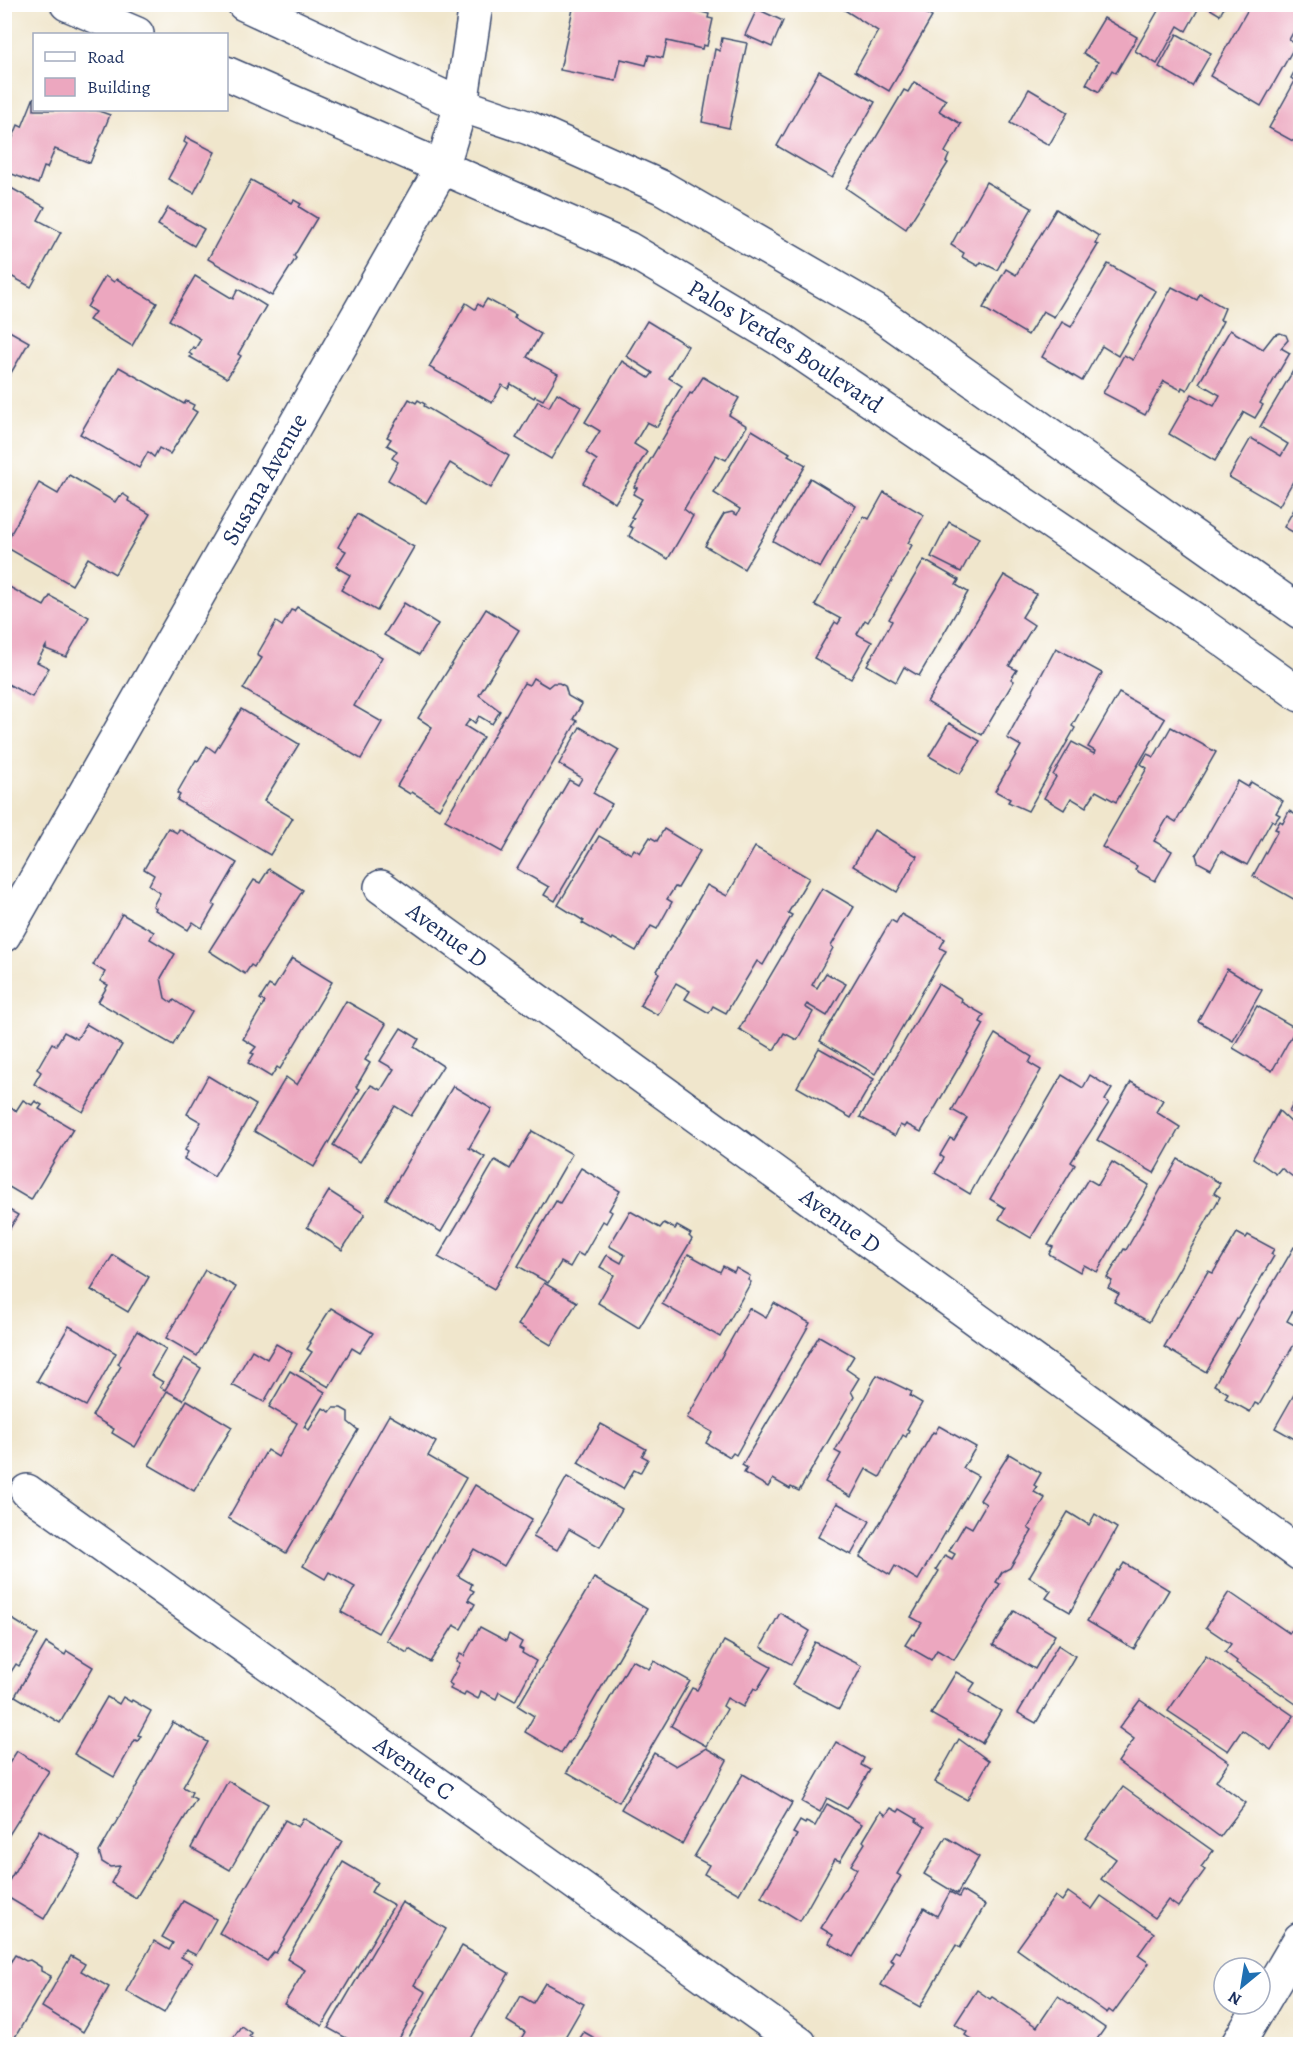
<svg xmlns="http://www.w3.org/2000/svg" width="1305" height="2049" viewBox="0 0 1305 2049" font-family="Alegreya,serif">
<rect width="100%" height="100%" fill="#fff"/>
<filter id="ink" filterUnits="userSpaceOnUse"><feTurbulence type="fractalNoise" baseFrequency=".0167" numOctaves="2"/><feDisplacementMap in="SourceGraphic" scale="12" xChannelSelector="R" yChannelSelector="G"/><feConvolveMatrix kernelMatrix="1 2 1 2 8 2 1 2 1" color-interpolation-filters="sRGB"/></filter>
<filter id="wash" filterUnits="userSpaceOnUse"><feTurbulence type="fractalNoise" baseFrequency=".008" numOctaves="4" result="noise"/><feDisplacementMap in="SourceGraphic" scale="24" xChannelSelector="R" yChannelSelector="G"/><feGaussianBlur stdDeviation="1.35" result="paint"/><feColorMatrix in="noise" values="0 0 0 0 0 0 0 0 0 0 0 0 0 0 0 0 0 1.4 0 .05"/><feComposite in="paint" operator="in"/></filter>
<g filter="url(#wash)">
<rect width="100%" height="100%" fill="#f0e6cc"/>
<g id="blocks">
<g fill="#eca7bf">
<polygon points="574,4 658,4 670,7 671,4 709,14 708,18 713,19 707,46 703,45 702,49 667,41 663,58 649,55 646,65 621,59 616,81 560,70"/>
<polygon points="835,4 911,4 932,17 889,91 855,71 878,31"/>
<polygon points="1162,4 1201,4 1186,31 1178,26 1157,64 1135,51"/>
<polygon points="1202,4 1226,4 1220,15"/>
<polygon points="1251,4 1299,4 1296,11 1300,14 1300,20 1289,40 1296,44 1261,106 1210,76"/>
<polygon points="757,9 783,21 772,47 745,35"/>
<polygon points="1104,18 1137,37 1116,73 1112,70 1099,92 1086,84 1098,62 1083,53"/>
<polygon points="1177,34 1211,53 1192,86 1159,67"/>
<polygon points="722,38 747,43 729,128 702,122 715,49 720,51"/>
<polygon points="1300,61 1300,145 1269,128 1295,81 1291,78"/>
<polygon points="819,71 875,102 832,178 777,146"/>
<polygon points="914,82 946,100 939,111 961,124 945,152 949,155 946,162 948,163 906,229 846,188 904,90 908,92"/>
<polygon points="1029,89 1068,112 1049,145 1010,123"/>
<polygon points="34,97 34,110 96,110 110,115 90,163 55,149 47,168 44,167 38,184 4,171 4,159 18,125 22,127"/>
<polygon points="186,137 215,152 194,193 168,179 187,144 184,142"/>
<polygon points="251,180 292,203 294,200 301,204 299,207 317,218 294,256 296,258 272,296 208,259"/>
<polygon points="986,182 1032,208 997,270 981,262 978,266 962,257 964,253 951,245"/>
<polygon points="4,184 45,207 38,220 61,232 31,287 9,275 4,282"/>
<polygon points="168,208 204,229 194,246 158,225"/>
<polygon points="1056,209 1099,236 1095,244 1098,245 1054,317 1043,311 1028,335 983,308 1006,269 1016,275"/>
<polygon points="1108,264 1156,291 1118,356 1102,346 1082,381 1042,357 1062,322 1071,327"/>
<polygon points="105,276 114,282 117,279 157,303 132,346 89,320 95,312 87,307"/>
<polygon points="195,276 233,299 238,289 266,306 238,354 241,356 227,378 190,357 192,355 189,353 193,347 195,349 201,339 169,320"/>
<polygon points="1172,287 1197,300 1200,294 1225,308 1220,320 1223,321 1187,390 1182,387 1181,390 1164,381 1145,415 1103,393 1124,355 1133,360"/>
<polygon points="487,299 516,315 514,318 541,334 527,357 558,374 543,400 535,396 534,398 511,384 508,389 502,385 492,403 429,367 466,303 475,309 478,304 482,307"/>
<polygon points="647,321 688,346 669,378 682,386 657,427 647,422 634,444 647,452 615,503 583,483 597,460 586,453 600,431 585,422 622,361 649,378 653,373 626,356"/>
<polygon points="4,328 29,342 4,385"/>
<polygon points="1230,330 1263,349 1274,335 1280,333 1286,335 1288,340 1281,348 1290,353 1260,403 1263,405 1255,418 1244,412 1215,461 1169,434 1192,394 1214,406 1220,395 1199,383"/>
<polygon points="1300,359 1300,469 1279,506 1229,477 1251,438 1281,456 1288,444 1260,427"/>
<polygon points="119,367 184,404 186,401 194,405 192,409 197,412 170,454 159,448 154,457 148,452 139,468 80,434"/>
<polygon points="703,377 739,398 729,415 747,426 726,460 716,455 684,509 693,516 668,559 629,536 633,528 629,526 634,518 631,517 642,499 633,494 637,488 634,487 690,393 692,394"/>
<polygon points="557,393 581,407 551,459 516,438 538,401 549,407"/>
<polygon points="409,399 416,403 418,400 425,404 424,406 509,456 491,488 450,463 426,503 388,480 398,462 392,458 397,451 387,445 391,439 387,437"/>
<polygon points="752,430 790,453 788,455 806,465 744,569 705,546 724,514 732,512 737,515 740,509 714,493"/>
<polygon points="69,475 115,502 119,496 121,497 123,494 129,498 128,501 150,514 115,574 88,558 72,585 4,546 39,483 58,494"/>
<polygon points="810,478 856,506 820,568 773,541"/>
<polygon points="884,492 924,515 908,543 912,545 868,622 865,620 857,634 872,642 851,679 814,658 835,622 838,624 841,619 815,605 864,516 869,519"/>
<polygon points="1300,499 1300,536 1284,527"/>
<polygon points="357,514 414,547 377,611 341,590 350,575 336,567 346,551 338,547"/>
<polygon points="949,522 979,538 961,572 931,557"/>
<polygon points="924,560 959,580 956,585 968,592 919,676 904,667 896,682 867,665 892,621 889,619"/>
<polygon points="1004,575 1036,594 1022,617 1034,625 1009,666 1017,670 1011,679 1014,681 982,735 927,702"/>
<polygon points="4,584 44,606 50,596 89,617 66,657 46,649 46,646 37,662 49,668 32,697 4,682"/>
<polygon points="404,603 438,624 419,655 384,635"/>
<polygon points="297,607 382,657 354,706 382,722 361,759 243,689 262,658 257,655 276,622 282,626 291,610 294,611"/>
<polygon points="486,609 519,630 479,695 500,711 492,724 479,716 475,723 470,719 465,726 483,737 439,809 412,792 410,794 397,786 432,727 418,718"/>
<polygon points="1056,648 1102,673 1072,726 1075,728 1028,811 1008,802 1010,799 995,791 1021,746 1007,738"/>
<polygon points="533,678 548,687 553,683 559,683 565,686 568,696 582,704 573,719 577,721 502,852 445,820 524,683 529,685"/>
<polygon points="1119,693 1165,719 1116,802 1096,791 1086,807 1071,798 1064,810 1044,798 1056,777 1053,775 1072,742 1094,754 1095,751 1088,747"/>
<polygon points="241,709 299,744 264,801 293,818 270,855 177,800 180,795 177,793 196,760 198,761 207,746 215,752"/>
<polygon points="949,723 980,741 960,774 929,756"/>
<polygon points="580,727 619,750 593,793 612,804 555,901 544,895 549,887 517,869 569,780 578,785 582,778 559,764"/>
<polygon points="1171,727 1216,752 1176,822 1168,817 1154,841 1172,851 1155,881 1135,870 1137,866 1102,847 1147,768 1141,764 1147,754 1154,757"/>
<polygon points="1238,781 1248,787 1251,782 1283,801 1276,813 1280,815 1275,822 1272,820 1247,865 1221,851 1211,869 1198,862 1196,855"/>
<polygon points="1289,811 1300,817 1300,895 1297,901 1253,876 1278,830 1275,829 1280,821 1283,823"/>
<polygon points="168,828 177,833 179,829 237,863 213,904 215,906 202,928 193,922 188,930 155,910 156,908 153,906 160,893 149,885 154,875 144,869"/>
<polygon points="664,829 700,851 678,888 675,887 667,899 672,902 657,929 651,926 636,951 613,938 612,940 582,923 584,921 558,905 599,836 631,854 634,849 640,853 650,837 657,841"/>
<polygon points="874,830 917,856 897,892 853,866"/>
<polygon points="755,847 809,878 788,913 792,915 763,965 757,961 726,1013 713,1006 709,1013 685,999 690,991 676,983 658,1015 640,1005 659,973 657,971 707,885 727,896"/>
<polygon points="269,869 303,890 254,967 251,965 245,974 209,951 254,880 260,883"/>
<polygon points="822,888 854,907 831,946 833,948 812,985 817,988 826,973 846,984 827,1016 807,1004 805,1007 813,1012 797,1040 784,1033 774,1050 739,1029"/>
<polygon points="122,914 154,932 150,939 175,954 161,978 165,998 172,1003 174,1000 192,1012 173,1045 98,1002 108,985 100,981 105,972 93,965"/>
<polygon points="901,914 945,939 940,948 946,951 875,1074 820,1041 891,920 896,923"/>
<polygon points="292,958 332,982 280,1069 277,1067 271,1077 248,1063 254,1054 251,1053 256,1047 243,1039 265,1002 260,999 269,985 274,988"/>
<polygon points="1227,969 1262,990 1233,1041 1198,1021"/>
<polygon points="938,984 962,999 961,1002 984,1015 980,1022 984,1024 921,1132 906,1124 904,1127 900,1125 895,1136 860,1117"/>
<polygon points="346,1001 386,1024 365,1060 370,1063 356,1087 360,1089 314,1167 254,1131 286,1077 297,1085"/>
<polygon points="1257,1006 1296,1028 1272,1071 1233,1048"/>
<polygon points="86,1024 122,1045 83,1112 34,1084 41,1072 37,1069 52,1043 56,1045 64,1032 77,1039"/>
<polygon points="401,1028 419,1039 414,1047 443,1066 411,1116 395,1106 360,1162 333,1145 371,1085 381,1090 394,1069 380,1061"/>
<polygon points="995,1034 1032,1057 1029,1063 1041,1070 970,1194 935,1173 944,1158 940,1155 950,1138 954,1140 967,1118 952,1110"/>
<polygon points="819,1048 874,1079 851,1118 797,1087"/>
<polygon points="1062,1075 1083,1088 1090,1075 1112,1089 1105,1100 1109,1103 1071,1162 1075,1165 1031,1238 999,1219 1005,1208 990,1199"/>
<polygon points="208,1076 256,1105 214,1177 184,1159 188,1152 185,1150 201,1122 187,1114"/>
<polygon points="1131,1082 1163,1100 1156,1112 1180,1127 1154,1173 1097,1140"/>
<polygon points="453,1086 492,1109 469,1148 485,1157 441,1232 386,1199"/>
<polygon points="1300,1091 1300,1182 1281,1168 1276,1174 1253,1158 1279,1111 1292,1123 1297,1116 1289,1112"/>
<polygon points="23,1100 32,1105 35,1101 42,1105 39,1109 73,1129 31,1200 4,1184 4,1114 9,1106 16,1111"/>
<polygon points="532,1131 572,1154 494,1289 438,1257 495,1160 510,1169"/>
<polygon points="1178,1159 1220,1183 1214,1193 1220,1197 1149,1322 1114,1302 1119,1294 1108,1288 1112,1281 1107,1278 1124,1249 1126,1250"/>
<polygon points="1112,1162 1149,1185 1097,1272 1084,1265 1080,1272 1049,1254 1053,1247 1048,1245 1088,1179 1098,1185"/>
<polygon points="581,1168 620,1191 609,1210 612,1212 606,1223 603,1221 583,1256 578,1253 570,1267 561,1262 548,1283 518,1266 556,1201 560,1203"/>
<polygon points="329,1191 365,1214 342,1250 307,1227"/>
<polygon points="4,1207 18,1215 4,1238"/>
<polygon points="630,1211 660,1228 664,1223 675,1229 677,1226 691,1234 689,1236 692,1239 639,1328 598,1303 614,1275 600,1267 607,1255 621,1263 625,1255 609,1246"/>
<polygon points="1237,1233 1246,1238 1248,1235 1274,1249 1271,1254 1274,1256 1206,1372 1164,1347 1208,1271 1213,1273"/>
<polygon points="1294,1247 1300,1251 1300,1298 1287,1321 1300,1328 1300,1334 1259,1405 1255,1403 1250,1412 1225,1398 1228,1393 1214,1385"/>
<polygon points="688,1254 720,1272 723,1266 734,1272 736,1268 750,1276 748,1280 751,1282 720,1337 662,1304"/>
<polygon points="113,1255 149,1277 128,1312 91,1290"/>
<polygon points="205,1270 236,1287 197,1356 166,1338"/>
<polygon points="544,1283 577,1302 551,1345 518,1325"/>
<polygon points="774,1303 810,1323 736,1455 733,1453 730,1457 706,1443 712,1432 687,1418 749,1308 766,1318"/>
<polygon points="331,1308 373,1333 360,1353 352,1348 329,1387 300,1370 312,1352 307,1349 311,1343 309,1342"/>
<polygon points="69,1326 116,1353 86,1406 37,1381"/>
<polygon points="137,1331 166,1349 151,1375 163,1382 160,1387 165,1390 184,1358 201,1368 183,1400 167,1391 135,1447 112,1433 114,1429 92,1416 121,1366 118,1364"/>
<polygon points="819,1336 854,1356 846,1369 859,1378 851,1391 854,1397 799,1491 791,1487 790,1489 773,1479 768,1487 744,1473 747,1468 742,1465"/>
<polygon points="276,1344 292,1353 264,1402 232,1385 252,1350 267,1359"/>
<polygon points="290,1371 325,1392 304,1427 309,1430 323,1408 330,1412 333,1408 341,1408 348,1412 348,1422 358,1430 286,1553 228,1518 267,1450 278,1457 297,1423 269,1407"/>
<polygon points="877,1375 912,1392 910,1396 922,1403 907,1429 909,1430 906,1437 903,1435 880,1477 866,1469 851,1497 825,1482 841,1454 835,1451"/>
<polygon points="1300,1384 1300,1442 1275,1428"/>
<polygon points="187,1400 232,1427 194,1491 149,1465"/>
<polygon points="389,1415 436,1442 428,1456 466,1478 378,1633 341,1612 355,1587 329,1572 325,1579 303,1566"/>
<polygon points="601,1424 646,1449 642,1456 648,1459 640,1473 634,1470 623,1489 578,1463"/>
<polygon points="939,1426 976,1447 963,1468 978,1476 918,1580 895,1566 890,1575 860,1557 933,1432 935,1433"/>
<polygon points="1009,1454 1041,1473 1034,1485 1037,1487 1034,1492 1045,1498 1028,1528 1032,1531 1010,1568 1002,1572 996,1582 1000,1584 954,1660 937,1650 931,1660 905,1645 912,1634 914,1635 922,1623 911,1617 939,1571 936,1569 945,1555 952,1559 955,1554 949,1551 965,1524 972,1528 986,1504 980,1500"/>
<polygon points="567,1477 622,1509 600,1547 569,1529 557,1550 533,1537"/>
<polygon points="475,1485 532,1519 504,1566 474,1549 458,1576 472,1584 470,1589 474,1591 468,1600 475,1604 461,1629 454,1625 430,1662 409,1649 407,1653 386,1640"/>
<polygon points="837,1503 870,1521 851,1555 818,1537"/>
<polygon points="1068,1512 1089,1525 1095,1514 1117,1528 1070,1612 1046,1598 1051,1591 1029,1577"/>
<polygon points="1124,1563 1169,1590 1134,1649 1087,1621 1117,1570 1119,1571"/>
<polygon points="594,1578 647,1609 569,1743 568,1742 561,1753 525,1732 534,1716 518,1706"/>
<polygon points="1229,1592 1289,1633 1295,1626 1300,1630 1300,1697 1296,1704 1236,1663 1237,1661 1225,1652 1231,1644 1206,1627"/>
<polygon points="1014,1611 1055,1635 1035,1669 993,1645"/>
<polygon points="780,1613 810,1631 791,1664 761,1647"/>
<polygon points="4,1614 38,1635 19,1666 16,1664 4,1683"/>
<polygon points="480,1627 506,1641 509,1634 522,1642 519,1648 523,1650 522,1653 536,1661 515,1701 499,1692 496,1699 481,1691 478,1699 466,1692 464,1696 450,1689 452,1685 449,1683 460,1663 456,1661 460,1654 464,1656"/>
<polygon points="724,1641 771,1667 757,1690 754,1688 743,1707 727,1698 723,1706 727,1709 706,1746 671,1726 692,1688 697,1690"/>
<polygon points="815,1642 862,1666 839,1709 792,1685"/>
<polygon points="46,1643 65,1655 67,1651 93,1667 60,1723 15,1696"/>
<polygon points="1058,1645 1075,1656 1036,1723 1018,1713"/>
<polygon points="1206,1656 1294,1716 1271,1750 1242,1730 1228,1751 1168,1711"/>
<polygon points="632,1660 649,1669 654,1661 690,1681 619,1802 567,1772"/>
<polygon points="956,1672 975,1683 969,1692 1001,1711 982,1743 931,1714"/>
<polygon points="107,1697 119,1704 123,1697 131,1702 132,1700 151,1711 138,1735 141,1736 138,1741 135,1740 114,1777 74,1754"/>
<polygon points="1140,1700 1229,1762 1216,1781 1246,1803 1220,1837 1118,1762 1134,1739 1119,1728"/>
<polygon points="173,1722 208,1742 183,1787 192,1792 190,1796 196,1799 136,1898 111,1883 120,1866 110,1867 102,1862 99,1852"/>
<polygon points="959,1739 989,1761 967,1800 935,1782"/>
<polygon points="836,1742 864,1758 861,1765 870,1770 847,1809 827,1798 820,1812 802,1802"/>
<polygon points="706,1748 727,1760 682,1844 621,1809 654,1753 676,1766"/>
<polygon points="17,1751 49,1771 4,1843 4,1771"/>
<polygon points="743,1774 792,1803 739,1894 704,1874 709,1865 694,1857"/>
<polygon points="228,1781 268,1804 230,1870 191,1848"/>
<polygon points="1123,1787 1213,1851 1201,1867 1205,1870 1178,1907 1168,1900 1155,1918 1101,1879 1116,1859 1086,1838"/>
<polygon points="827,1804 862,1824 840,1861 835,1859 800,1921 761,1897 797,1835 793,1833 800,1821 805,1824 806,1822 815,1826"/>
<polygon points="891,1808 898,1812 900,1809 917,1819 916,1821 925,1827 897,1874 901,1876 853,1957 829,1943 833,1935 821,1928 857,1869 851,1865 865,1843 863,1841 881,1811 886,1815"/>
<polygon points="303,1818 342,1841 276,1953 274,1952 267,1961 219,1933 285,1820 298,1827"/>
<polygon points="39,1830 81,1855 44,1919 4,1895 4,1889"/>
<polygon points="946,1837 979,1857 957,1894 924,1874"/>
<polygon points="343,1862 377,1882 371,1892 394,1905 322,2026 284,2004 305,1970 287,1959"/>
<polygon points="962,1891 985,1905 960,1948 956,1945 920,2007 881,1985 894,1962 890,1960 895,1951 899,1953 924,1908 937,1916 950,1892 959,1897"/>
<polygon points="1068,1892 1092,1909 1101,1896 1154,1933 1138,1955 1149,1963 1113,2013 1109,2010 1107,2013 1017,1949 1055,1896 1062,1901"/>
<polygon points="183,1901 216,1919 196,1955 186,1950 181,1957 192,1963 164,2013 126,1991 154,1941 169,1950 173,1943 162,1937"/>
<polygon points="402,1902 446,1929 414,1985 426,1992 396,2044 357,2044 328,2028"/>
<polygon points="462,1946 509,1973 468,2044 405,2044"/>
<polygon points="15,1955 26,1961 30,1960 41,1967 41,1971 51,1976 11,2044 4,2044 4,1972"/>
<polygon points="71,1956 85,1964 81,1971 109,1987 83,2032 42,2007"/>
<polygon points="545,1983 584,2004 561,2044 518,2044 525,2032 507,2021 521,1996 533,2003"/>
<polygon points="977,1990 990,1999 992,1997 1037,2027 1058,1996 1105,2028 1095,2042 1099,2044 978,2044 965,2035 967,2032 955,2024"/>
<polygon points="241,2026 251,2033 249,2036 258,2043 257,2044 229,2044"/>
<polygon points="584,2032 605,2044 576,2044"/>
</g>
</g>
</g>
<g filter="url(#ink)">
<use href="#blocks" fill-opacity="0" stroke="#3b4a6e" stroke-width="1.5"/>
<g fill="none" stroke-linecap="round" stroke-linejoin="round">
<defs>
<g id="street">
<path id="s1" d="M381,887L1300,1554"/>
<path id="s2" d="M4,935L442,168L461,105L476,4"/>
<path id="s3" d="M27,1491L800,2044"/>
</g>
<g id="secondary">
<polyline points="67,4 137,34"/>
<polyline points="244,4 461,105 529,128 661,187 874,310 1300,612"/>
<path id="s4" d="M226,73L627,248L783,341L1204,626L1300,695"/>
<polyline points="1238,2044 1300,1939"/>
</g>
</defs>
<use href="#street" stroke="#3b4a6e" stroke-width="36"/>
<use href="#secondary" stroke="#3b4a6e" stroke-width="36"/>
<use href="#street" stroke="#fff" stroke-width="33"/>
<use href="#secondary" stroke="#fff" stroke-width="33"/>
</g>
</g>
<g text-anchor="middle" stroke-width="6" stroke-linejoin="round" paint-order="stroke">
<g font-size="24" fill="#1b2f5e" stroke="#fff">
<text dy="8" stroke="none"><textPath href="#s4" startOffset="624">Palos Verdes Boulevard</textPath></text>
<text dy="8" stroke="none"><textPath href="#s2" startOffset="525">Susana Avenue</textPath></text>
<text dy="8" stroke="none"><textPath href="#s1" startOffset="82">Avenue D</textPath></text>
<text dy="8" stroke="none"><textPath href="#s1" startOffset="568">Avenue D</textPath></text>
<text dy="8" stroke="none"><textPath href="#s3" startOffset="476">Avenue C</textPath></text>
</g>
</g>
<rect width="1305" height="2049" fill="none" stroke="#fff" stroke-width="24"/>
<rect x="33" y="33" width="195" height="78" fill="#ffffff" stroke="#a4acbf" stroke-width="1.5"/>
<rect x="45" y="52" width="30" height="9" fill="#ffffff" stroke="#a4acbf" stroke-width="1.5"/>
<text x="87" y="63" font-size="18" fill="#1b2f5e">Road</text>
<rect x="45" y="78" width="30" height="18" fill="#eca7bf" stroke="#a4acbf" stroke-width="1.5"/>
<text x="87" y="93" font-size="18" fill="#1b2f5e">Building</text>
<g transform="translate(1242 1986) rotate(210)"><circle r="28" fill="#ffffff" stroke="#a4acbf" stroke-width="1.5"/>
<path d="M0-4.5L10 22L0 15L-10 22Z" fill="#1f6fb2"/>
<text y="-9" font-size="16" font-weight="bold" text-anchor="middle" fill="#1b2f5e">N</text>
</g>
</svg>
